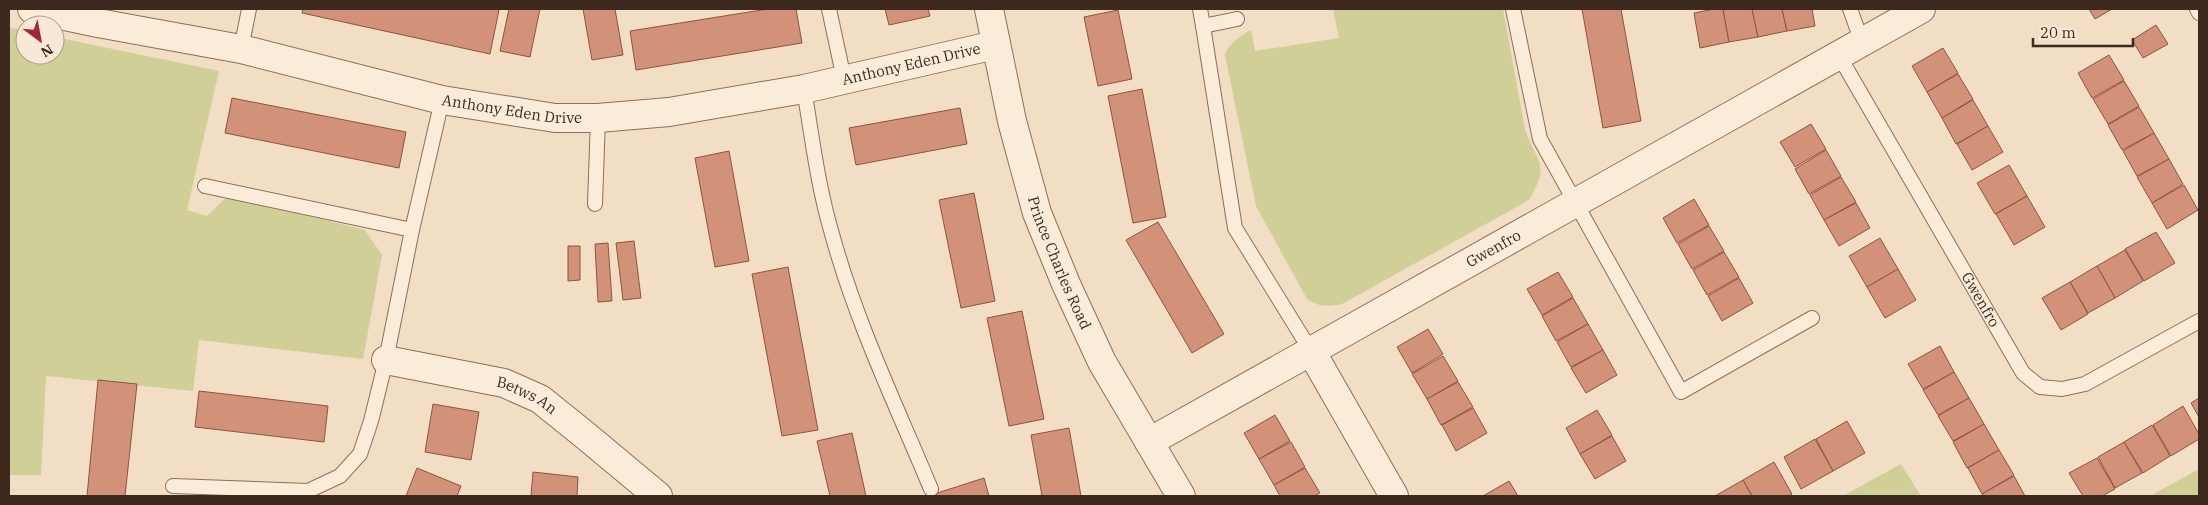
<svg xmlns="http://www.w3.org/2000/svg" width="2208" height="505" viewBox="0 0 2208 505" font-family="'IBM Plex Serif',serif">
<rect width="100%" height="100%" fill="#f1dec5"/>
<g fill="#d0cf98">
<path d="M1333,9H1503L1525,129C1537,165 1551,162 1529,200L1342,304C1328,307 1319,307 1307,299L1256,206L1225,55C1228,43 1241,36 1251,30L1255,51L1339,38Z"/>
<polygon points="9,27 25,31 25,55 55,55 55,37 219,71 187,210 207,216 228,196 365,230 382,255 363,359 199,340 193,391 46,376 41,475 9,475"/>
<polygon points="1901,464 1921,496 1843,496"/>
<polygon points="2199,469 2199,496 2150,496"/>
</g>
<g fill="#d19279" stroke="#8f533e">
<polygon points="303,9 495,9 499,10 490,54 302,13"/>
<polygon points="509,9 540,9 530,57 500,51"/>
<polygon points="583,9 615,9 623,55 592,60"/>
<polygon points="768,9 796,9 802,43 636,70 630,31"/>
<polygon points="885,9 928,9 930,16 889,25"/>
<polygon points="1582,9 1621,9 1641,121 1603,128"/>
<polygon points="1714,9 1723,9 1729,42 1700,48 1694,13"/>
<polygon points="1723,9 1752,9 1758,37 1729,42"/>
<polygon points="1752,9 1782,9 1787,31 1758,37"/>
<polygon points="1782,9 1812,9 1815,26 1787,31"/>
<polygon points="2089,9 2112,9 2095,19"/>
<polygon points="1118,10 1132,79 1098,86 1084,17"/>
<polygon points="2156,25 2168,44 2143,58 2132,40"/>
<polygon points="1943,48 1958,73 1927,92 1912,66"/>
<polygon points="2109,55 2124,80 2092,98 2078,73"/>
<polygon points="1958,74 1973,99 1942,118 1927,92"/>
<polygon points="2124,81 2139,106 2108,124 2093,99"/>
<polygon points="1142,89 1166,217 1133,223 1108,96"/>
<polygon points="232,98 406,132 399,168 225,133"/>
<polygon points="1973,100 1988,126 1956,144 1942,118"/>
<polygon points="2139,107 2154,133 2122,150 2108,125"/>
<polygon points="960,108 967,144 856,165 849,128"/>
<polygon points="1811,124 1826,149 1795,167 1780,142"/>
<polygon points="1988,126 2003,152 1972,170 1957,144"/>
<polygon points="2154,133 2169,159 2137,176 2123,151"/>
<polygon points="1826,150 1841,176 1809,194 1795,169"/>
<polygon points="729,151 749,261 715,267 695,158"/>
<polygon points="2169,159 2183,184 2152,203 2137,177"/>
<polygon points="2009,165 2027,196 1995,214 1977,183"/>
<polygon points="1841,177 1856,202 1824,220 1810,195"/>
<polygon points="2184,185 2198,210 2167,229 2152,203"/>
<polygon points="974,193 995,301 961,308 939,200"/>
<polygon points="2027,196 2045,227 2014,245 1996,214"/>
<polygon points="1694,199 1709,225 1677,243 1663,218"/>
<polygon points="1856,203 1870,228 1839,246 1824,220"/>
<polygon points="1158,222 1224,334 1192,353 1126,240"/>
<polygon points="1709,226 1724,251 1692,269 1678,244"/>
<polygon points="2156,232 2175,263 2144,281 2125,249"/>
<polygon points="1880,238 1898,269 1867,287 1849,256"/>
<polygon points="634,241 641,298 623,300 616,243"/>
<polygon points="608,243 612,301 598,302 595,244"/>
<polygon points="568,246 580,246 580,280 568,281"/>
<polygon points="2125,250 2143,281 2115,298 2097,266"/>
<polygon points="1724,252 1739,277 1707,295 1693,270"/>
<polygon points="2097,266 2115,298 2088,313 2070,282"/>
<polygon points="788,267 818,430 782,436 752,274"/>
<polygon points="1898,269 1916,300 1885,318 1867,287"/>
<polygon points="1558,272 1573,297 1542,315 1527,289"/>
<polygon points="1739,278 1753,303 1722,321 1708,296"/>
<polygon points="2070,282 2088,314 2061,330 2042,298"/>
<polygon points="1573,298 1588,324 1556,341 1542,316"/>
<polygon points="1022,311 1044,419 1009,426 987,318"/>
<polygon points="1588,324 1603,350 1571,367 1557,342"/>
<polygon points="1428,329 1443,354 1412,373 1397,347"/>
<polygon points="1940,346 1954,372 1923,389 1908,364"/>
<polygon points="1603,350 1617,375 1586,393 1571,368"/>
<polygon points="1443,356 1458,381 1427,399 1412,374"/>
<polygon points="1954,372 1969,398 1938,415 1923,390"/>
<polygon points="98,380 137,384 125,496 87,496"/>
<polygon points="1458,382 1473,407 1441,425 1427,399"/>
<polygon points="199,391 328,406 324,442 195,427"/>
<polygon points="1969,398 1984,424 1953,441 1938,416"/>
<polygon points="2199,398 2199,417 2191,403"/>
<polygon points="433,404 479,412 471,460 425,452"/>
<polygon points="2183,406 2199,434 2199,439 2171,456 2153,425"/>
<polygon points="1473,408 1487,433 1456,451 1442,425"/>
<polygon points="1597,410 1612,435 1580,454 1566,428"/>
<polygon points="1275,415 1290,441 1259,459 1244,433"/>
<polygon points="1847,421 1865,453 1833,471 1816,439"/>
<polygon points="1984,424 1999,450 1967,468 1953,442"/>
<polygon points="2152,425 2170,456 2143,473 2124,442"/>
<polygon points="1069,428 1081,496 1042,496 1031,435"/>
<polygon points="852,433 866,496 830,496 817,441"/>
<polygon points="1612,436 1626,461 1595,479 1580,454"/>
<polygon points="1815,439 1833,471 1801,489 1784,457"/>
<polygon points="1291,442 1305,467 1274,485 1259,459"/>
<polygon points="2124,442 2142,473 2115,488 2098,457"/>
<polygon points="1999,450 2014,475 1982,494 1968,468"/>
<polygon points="2097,458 2115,489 2102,496 2083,496 2069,473"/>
<polygon points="1774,462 1792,494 1788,496 1752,496 1743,480"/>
<polygon points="417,468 461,486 457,496 406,496"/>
<polygon points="1305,468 1320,493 1314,496 1280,496 1274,485"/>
<polygon points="533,472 578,477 577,496 531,496"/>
<polygon points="2014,476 2025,496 1984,496 1982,494"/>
<polygon points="984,478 989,496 928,496"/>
<polygon points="1743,480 1752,496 1715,496"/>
<polygon points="1509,481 1518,496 1483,496"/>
</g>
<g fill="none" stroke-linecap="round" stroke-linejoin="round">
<defs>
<g id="service">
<polyline points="829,9 844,79"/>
<polyline points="1200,9 1203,26"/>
<polyline points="1513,9 1540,139 1681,392 1812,318"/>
<polyline points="1850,9 1862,42"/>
<polyline points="2197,9 2199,13"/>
<polyline points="1237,19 1203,26 1235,228 1311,351"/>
<polyline points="241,49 249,9"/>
<path id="s1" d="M1838,54L2023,373L2040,387L2062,389L2085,384L2199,321"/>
<path d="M804,89C812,137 818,187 832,234C856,322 896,405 931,489"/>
<polyline points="205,186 412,230"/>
<polyline points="595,204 598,118"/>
<polyline points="173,486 308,491 340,476 360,454 371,421 386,360 412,230 442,100"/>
</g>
<g id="minor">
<path id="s2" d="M32,9L98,23L241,49L442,100L555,118H598L669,112L804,89L995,45"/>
<path id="s3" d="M989,9L1012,121L1037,213L1066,284L1102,362L1181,496"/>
<polyline points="1311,351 1394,496"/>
<path id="s4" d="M386,360L504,383L540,399L586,436L658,496"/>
<path id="s5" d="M1149,442L1921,9"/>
</g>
</defs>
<use href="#service" stroke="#8e6e5a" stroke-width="16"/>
<use href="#minor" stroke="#8e6e5a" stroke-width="30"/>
<use href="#service" stroke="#fbecd9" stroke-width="14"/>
<use href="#minor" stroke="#fbecd9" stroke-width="28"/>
</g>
<g text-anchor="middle" stroke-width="5" stroke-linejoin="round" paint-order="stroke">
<g font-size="15" fill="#3d291e" stroke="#f8e9d6">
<text dy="5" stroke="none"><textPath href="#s2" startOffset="896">Anthony Eden Drive</textPath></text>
<text dy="5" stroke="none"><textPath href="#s2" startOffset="491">Anthony Eden Drive</textPath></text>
<text dy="5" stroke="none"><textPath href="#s5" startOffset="395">Gwenfro</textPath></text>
<text dy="5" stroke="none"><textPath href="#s3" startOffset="264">Prince Charles Road</textPath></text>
<text dy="5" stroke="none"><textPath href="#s1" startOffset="284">Gwenfro</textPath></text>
<text dy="5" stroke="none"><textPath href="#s4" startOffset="146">Betws An</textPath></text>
</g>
</g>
<rect width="2208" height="505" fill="none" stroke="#3d291e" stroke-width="20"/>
<g transform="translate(40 40) rotate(148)"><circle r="24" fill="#f8e9d6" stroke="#ad9c8c"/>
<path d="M0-4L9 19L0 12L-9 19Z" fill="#a12637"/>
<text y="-8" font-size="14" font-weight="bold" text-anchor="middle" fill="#3d291e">N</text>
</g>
<path d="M2033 38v8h100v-8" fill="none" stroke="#3d291e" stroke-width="2.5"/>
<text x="2040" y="38" font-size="15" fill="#3d291e" stroke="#f8e9d6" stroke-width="4" paint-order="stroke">20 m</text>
</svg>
